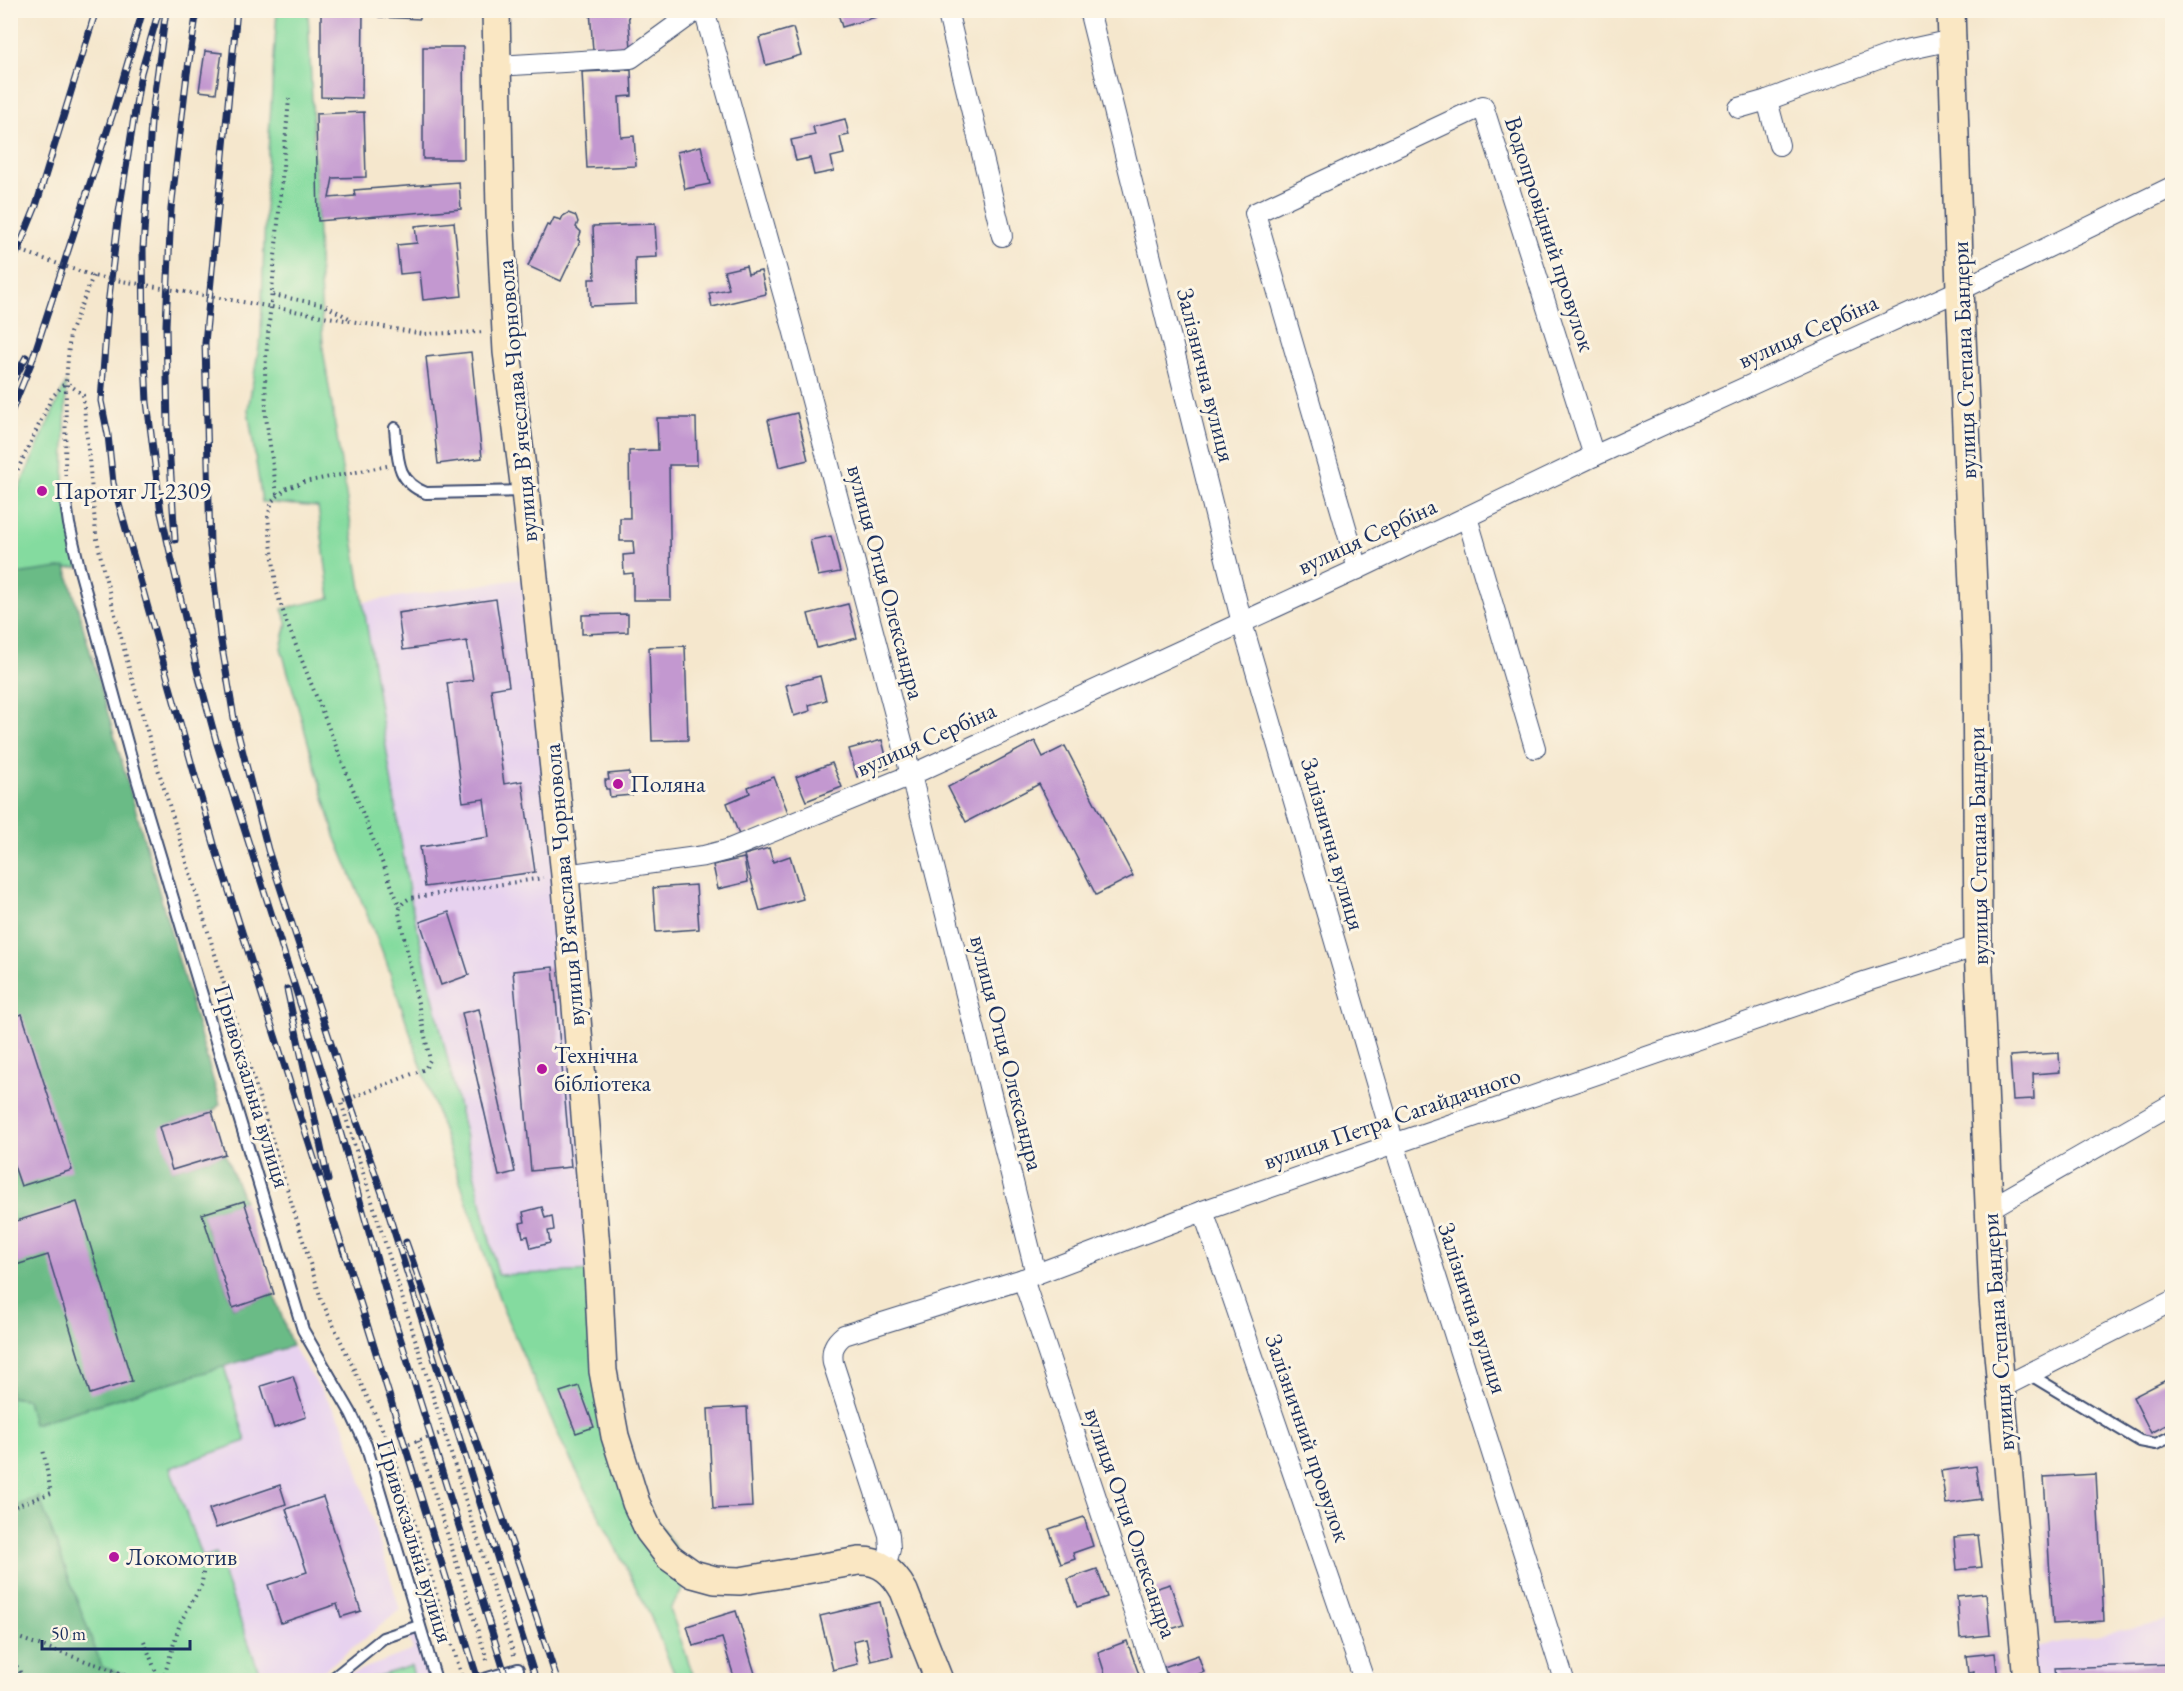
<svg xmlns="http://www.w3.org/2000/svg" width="2183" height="1691" viewBox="0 0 2183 1691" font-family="'EB Garamond',serif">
<rect width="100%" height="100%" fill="#fcf5e5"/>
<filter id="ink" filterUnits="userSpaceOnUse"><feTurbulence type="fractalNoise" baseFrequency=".0167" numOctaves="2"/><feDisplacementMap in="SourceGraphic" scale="12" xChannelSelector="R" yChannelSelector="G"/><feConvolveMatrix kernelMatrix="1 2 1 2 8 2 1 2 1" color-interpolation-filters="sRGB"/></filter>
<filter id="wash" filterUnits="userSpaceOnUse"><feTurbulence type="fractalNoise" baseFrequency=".008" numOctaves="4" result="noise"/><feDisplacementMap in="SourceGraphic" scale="24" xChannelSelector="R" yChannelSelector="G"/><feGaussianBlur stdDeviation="1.35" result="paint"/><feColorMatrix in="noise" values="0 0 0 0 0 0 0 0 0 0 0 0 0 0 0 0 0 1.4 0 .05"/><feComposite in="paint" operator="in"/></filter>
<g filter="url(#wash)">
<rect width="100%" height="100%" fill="#f5e7cd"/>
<g fill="#e7d2ef">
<polygon points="534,577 598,1271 498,1275 410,898 363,602"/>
<polygon points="292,1346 344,1425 400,1610 312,1680 262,1680 216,1554 202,1558 170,1468 245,1440 224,1366"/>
<polygon points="2172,1620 2172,1680 2027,1680 2025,1649"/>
<polygon points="419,1626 436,1680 334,1680 413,1650 406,1631"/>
</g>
<g fill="#84db9f" stroke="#50857e" stroke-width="1.5">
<polygon points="277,11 308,11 323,349 410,898 498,1275 598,1271 626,1476 693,1574 670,1609 695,1680 677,1680 649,1613 561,1441 502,1307 386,961 335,836 281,648 287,623 282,609 330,598 318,507 262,502 248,409 261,336 266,183"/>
<polygon points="66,382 64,489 79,567 11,575 11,507"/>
<polygon points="224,1366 246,1441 170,1468 202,1558 216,1553 262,1680 11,1680 10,1397 27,1399 34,1424"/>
<polygon points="411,1666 415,1680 366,1680"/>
</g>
<g fill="#6bbb86" stroke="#437572" stroke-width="1.5">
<polygon points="66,567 220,1104 213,1111 160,1127 172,1170 225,1154 244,1201 202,1215 233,1308 274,1294 292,1346 33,1424 27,1399 10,1397 10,575"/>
<polygon points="39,1497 102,1667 141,1680 11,1680 11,1508"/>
</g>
<g id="blocks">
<g fill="#c398d0">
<polygon points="321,10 363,10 362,98 321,97"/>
<polygon points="380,10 420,10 420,19 379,17"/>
<polygon points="590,10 628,10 631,48 593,51"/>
<polygon points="837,10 874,10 876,17 842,27"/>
<polygon points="793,28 801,55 766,65 759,38"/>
<polygon points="423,47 463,47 464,159 423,159"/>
<polygon points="205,51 222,53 216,93 199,91"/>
<polygon points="631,70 632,96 619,97 621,137 634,136 636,166 587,168 582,72"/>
<polygon points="364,112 366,177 333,178 329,198 355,196 354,190 459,182 461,209 318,221 316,114"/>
<polygon points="845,119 849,135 840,137 844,154 831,157 834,171 814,175 810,158 796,161 791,140 815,135 813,127"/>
<polygon points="701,146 710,184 685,189 677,152"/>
<polygon points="568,213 576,216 578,222 576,227 581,232 578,240 580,241 561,281 528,266 547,225 550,226 554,218 561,220 563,216"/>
<polygon points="454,222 462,296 423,300 420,272 400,274 397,245 417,243 415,226"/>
<polygon points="655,224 657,257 635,258 636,304 590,306 589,279 595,279 593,226"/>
<polygon points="746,266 748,274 761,271 766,294 712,307 709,293 729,289 724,271"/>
<polygon points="471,352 482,458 438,464 426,357"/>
<polygon points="797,413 808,460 779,467 768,420"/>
<polygon points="657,418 696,418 697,465 669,465 671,600 633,600 633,573 624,574 623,555 634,554 633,541 620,541 620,518 630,518 629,451 658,450"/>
<polygon points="831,536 840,572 818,576 810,540"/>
<polygon points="496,599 509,686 491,689 504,784 522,781 535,872 425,887 420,847 489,837 484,799 463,802 447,683 473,680 467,641 403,650 398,613"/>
<polygon points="848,604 857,638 817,648 808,614"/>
<polygon points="628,614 628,632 582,634 582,615"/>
<polygon points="685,646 688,740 652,741 649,647"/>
<polygon points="820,676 826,700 809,705 810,711 794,716 786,685"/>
<polygon points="882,740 889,768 857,777 849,749"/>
<polygon points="1035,741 1043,757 1065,746 1133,876 1096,895 1039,784 966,822 948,787"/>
<polygon points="832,763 842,787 806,801 796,777"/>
<polygon points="629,772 632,795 610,797 609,789 606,789 605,780 609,780 608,774"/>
<polygon points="774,777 789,815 739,835 727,803 750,793 748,787"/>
<polygon points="769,848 773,862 790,856 803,899 760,911 744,855"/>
<polygon points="744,858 748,882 718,889 713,865"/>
<polygon points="696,885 699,929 656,932 653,888"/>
<polygon points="449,912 469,975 441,985 420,922"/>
<polygon points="553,967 571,1167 531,1171 513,971"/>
<polygon points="479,1009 515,1172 499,1176 462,1013"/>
<polygon points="22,1014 72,1170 21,1186 10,1154 10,1018"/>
<polygon points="2059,1053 2060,1072 2033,1074 2034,1099 2013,1100 2010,1056"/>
<polygon points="212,1111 225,1154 172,1170 159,1127"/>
<polygon points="244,1201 274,1294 233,1308 202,1214"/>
<polygon points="77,1202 132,1381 90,1394 48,1255 10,1267 10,1223"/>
<polygon points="542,1207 545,1218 552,1216 554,1230 548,1231 550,1243 531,1248 528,1236 523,1237 520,1223 525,1222 523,1212"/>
<polygon points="293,1376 306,1417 274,1428 261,1386"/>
<polygon points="2172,1377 2172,1422 2151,1433 2133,1397"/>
<polygon points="579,1386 594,1427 576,1433 560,1392"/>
<polygon points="747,1407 752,1507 713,1509 708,1409"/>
<polygon points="1976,1466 1981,1499 1946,1504 1941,1471"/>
<polygon points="2096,1474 2104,1621 2053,1624 2044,1477"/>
<polygon points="280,1485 286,1504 216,1528 209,1509"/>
<polygon points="323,1497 361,1611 341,1617 337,1604 281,1623 268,1585 307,1572 286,1509"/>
<polygon points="1084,1517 1093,1546 1073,1553 1075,1559 1061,1564 1049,1529"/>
<polygon points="1978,1535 1982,1567 1957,1570 1954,1537"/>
<polygon points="1097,1569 1107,1597 1077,1607 1068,1579"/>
<polygon points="1170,1584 1184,1625 1161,1632 1148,1591"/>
<polygon points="1986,1593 1990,1635 1960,1638 1957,1596"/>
<polygon points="880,1602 893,1656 871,1661 866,1638 853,1641 858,1664 833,1670 820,1616"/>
<polygon points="736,1611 756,1677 747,1680 735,1680 722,1638 693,1646 687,1626"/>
<polygon points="2172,1623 2172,1643 2171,1644 2168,1624"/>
<polygon points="1127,1641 1141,1680 1087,1680 1105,1674 1098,1652"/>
<polygon points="1995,1653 1998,1680 1974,1680 1974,1672 1968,1673 1966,1656"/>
<polygon points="1198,1655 1204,1672 1194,1676 1196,1680 1169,1680 1164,1667"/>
<polygon points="2172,1664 2172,1680 2056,1680 2055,1668"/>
</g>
</g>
</g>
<g filter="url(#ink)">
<use href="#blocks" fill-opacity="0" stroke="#3c4b6f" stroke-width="1.5"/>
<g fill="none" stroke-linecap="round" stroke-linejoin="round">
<defs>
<g id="lane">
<path d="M395,428C398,457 395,481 426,493L524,491"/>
<polyline points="64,489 69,524 79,567 137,779 303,1330 351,1413 366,1445 436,1680"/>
<polyline points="2029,1374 2140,1441 2156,1444 2172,1436"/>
<polyline points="331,1680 383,1638 419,1626"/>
<polyline points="481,1680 518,1669"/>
</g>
<g id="street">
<polyline points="704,10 792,325 911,775 1036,1274"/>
<polyline points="947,10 1002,236"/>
<polyline points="1089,10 1242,623 1394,1144 1564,1680"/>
<polyline points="497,66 631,58 697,10"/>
<polyline points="1767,100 1779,145"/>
<polyline points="1739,108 1767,100 1897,52 1952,40"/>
<polyline points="1467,517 1535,748"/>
<polyline points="1358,569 1255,213 1483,106 1594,456"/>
<polyline points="565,875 704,856 727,850 911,775 1358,569 1594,456 1960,290 2172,187"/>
<polyline points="1989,1209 2172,1104"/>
<polyline points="1203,1211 1364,1680"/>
<polyline points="1023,1279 1157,1680"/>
<polyline points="2001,1388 2172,1301"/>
<path d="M885,1567L890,1549L889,1535L833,1363C831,1350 834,1343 844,1335L1023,1279L1203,1211L1394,1144L1867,981L1978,946"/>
</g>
<g id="secondary">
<path d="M496,10L500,213L507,352L525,491L565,875L598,1271L603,1371L615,1436L636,1503L649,1531L669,1557L693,1574L715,1580L740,1581L859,1561C881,1560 894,1573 904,1591L939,1680"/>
<polyline points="1951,10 1960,290 1976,654 1978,946 1993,1298 2027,1680"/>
</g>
</defs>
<use href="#lane" stroke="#3c4b6f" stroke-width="14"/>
<use href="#street" stroke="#3c4b6f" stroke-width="22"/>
<use href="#secondary" stroke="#3c4b6f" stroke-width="30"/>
<g stroke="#3c4b6f" stroke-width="4" stroke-dasharray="1.5 4.5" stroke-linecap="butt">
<polyline points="93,276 70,333 66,382 83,395 96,534 103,568 129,668 159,772 321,1299 392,1450 463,1680"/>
<polyline points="273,295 324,305 351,319"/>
<polyline points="272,307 423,334 485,332"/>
<polyline points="387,466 304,482 287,488 272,501 268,517 277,593 287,623 400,907"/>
<polyline points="65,476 66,382"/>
<polyline points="10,486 52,397 66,382"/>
<polyline points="277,494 266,417 265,369 289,99"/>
<polyline points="418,1441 488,1663"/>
<polyline points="392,1450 444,1432"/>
<polyline points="10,1508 51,1493 43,1449"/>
<polyline points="10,1635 141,1680"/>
<polyline points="144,1641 159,1680"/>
<path d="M514,1655L341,1102L425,1069L430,1060L399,913C400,905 403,902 410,898L543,878"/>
<polyline points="10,1656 25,1680"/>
<polyline points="163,1680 180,1623 202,1584 205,1552"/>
</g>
<use href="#lane" stroke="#fff" stroke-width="10"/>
<use href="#street" stroke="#fff" stroke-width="20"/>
<use href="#secondary" stroke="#fae7c3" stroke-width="27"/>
<defs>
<g id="rail">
<polyline points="159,10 141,73 119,212 108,305 101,401 108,435 113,483 214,844 344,1253"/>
<polyline points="166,10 151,122 143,249 144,339 147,402 161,513 197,670 217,744 332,1103 389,1302 507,1680"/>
<polyline points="237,10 205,343 210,545 220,635 234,718 268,850 349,1099 382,1193 536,1680"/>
<polyline points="10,269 36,206 96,10"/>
<polyline points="10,387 26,357"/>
<polyline points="10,415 32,361 113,113 143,10"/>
<polyline points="175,540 168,429 166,325 171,209 187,74 197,10"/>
<polyline points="287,989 328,1180"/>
<polyline points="406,1242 520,1567 557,1680"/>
<polyline points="343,1247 478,1680"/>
</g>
</defs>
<use href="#rail" stroke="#1b2f5e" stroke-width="7"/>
<use href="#rail" stroke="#fcf5e5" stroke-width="4.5" stroke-dasharray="14" stroke-linecap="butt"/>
<polyline stroke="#3c4b6f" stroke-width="4" stroke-dasharray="1.5 4.5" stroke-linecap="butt" points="10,247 93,276 272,307"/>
</g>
</g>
<g fill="#b5179e" stroke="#fcf5e5" stroke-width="2">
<circle cx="42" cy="491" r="6"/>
<circle cx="618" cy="784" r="6"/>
<circle cx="542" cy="1069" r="6"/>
<circle cx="114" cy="1557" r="6"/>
</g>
<g text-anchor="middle" stroke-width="6" stroke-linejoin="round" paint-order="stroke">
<g font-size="24" fill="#1b2f5e" stroke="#fcf5e5">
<text transform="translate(1550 234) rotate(72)" y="8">Водопровідний провулок</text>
<text transform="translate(1808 331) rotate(-24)" y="8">вулиця Сербіна</text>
<text transform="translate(1964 360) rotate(-92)" y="8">вулиця Степана Бандери</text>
<text transform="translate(1206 375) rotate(76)" y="8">Залізнична вулиця</text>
<text transform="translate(517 401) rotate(-95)" y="8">вулиця Вʼячеслава Чорновола</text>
<text transform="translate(1367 536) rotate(-25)" y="8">вулиця Сербіна</text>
<text transform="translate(886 582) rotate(75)" y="8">вулиця Отця Олександра</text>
<text transform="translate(926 739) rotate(-24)" y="8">вулиця Сербіна</text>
<text transform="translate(1333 844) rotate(74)" y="8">Залізнична вулиця</text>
<text transform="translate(1978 846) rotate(-91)" y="8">вулиця Степана Бандери</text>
<text transform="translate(564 885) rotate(-95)" y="8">вулиця Вʼячеслава Чорновола</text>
<text transform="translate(1007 1053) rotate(76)" y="8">вулиця Отця Олександра</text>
<text transform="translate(252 1086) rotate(73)" y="8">Привокзальна вулиця</text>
<text transform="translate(1392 1118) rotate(-19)" y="8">вулиця Петра Сагайдачного</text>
<text transform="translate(1473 1308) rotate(72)" y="8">Залізнична вулиця</text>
<text transform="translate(1998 1332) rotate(-94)" y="8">вулиця Степана Бандери</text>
<text transform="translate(1308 1438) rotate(71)" y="8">Залізничний провулок</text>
<text transform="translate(1131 1523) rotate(71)" y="8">вулиця Отця Олександра</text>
<text transform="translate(415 1541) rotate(73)" y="8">Привокзальна вулиця</text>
</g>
<g font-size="24" fill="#1b2f5e" stroke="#fcf5e5" text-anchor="start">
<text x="54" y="499">Паротяг Л-2309</text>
<text x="630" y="792">Поляна</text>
<text x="554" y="1063">Технічна<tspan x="554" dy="28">бібліотека</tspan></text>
<text x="126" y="1565">Локомотив</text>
</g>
</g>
<rect width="2183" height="1691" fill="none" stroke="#fcf5e5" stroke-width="36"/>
<path d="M42 1640v9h148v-9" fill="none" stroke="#1b2f5e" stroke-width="3"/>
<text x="51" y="1640" font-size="18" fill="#1b2f5e" stroke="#fcf5e5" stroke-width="4.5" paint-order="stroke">50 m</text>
</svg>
